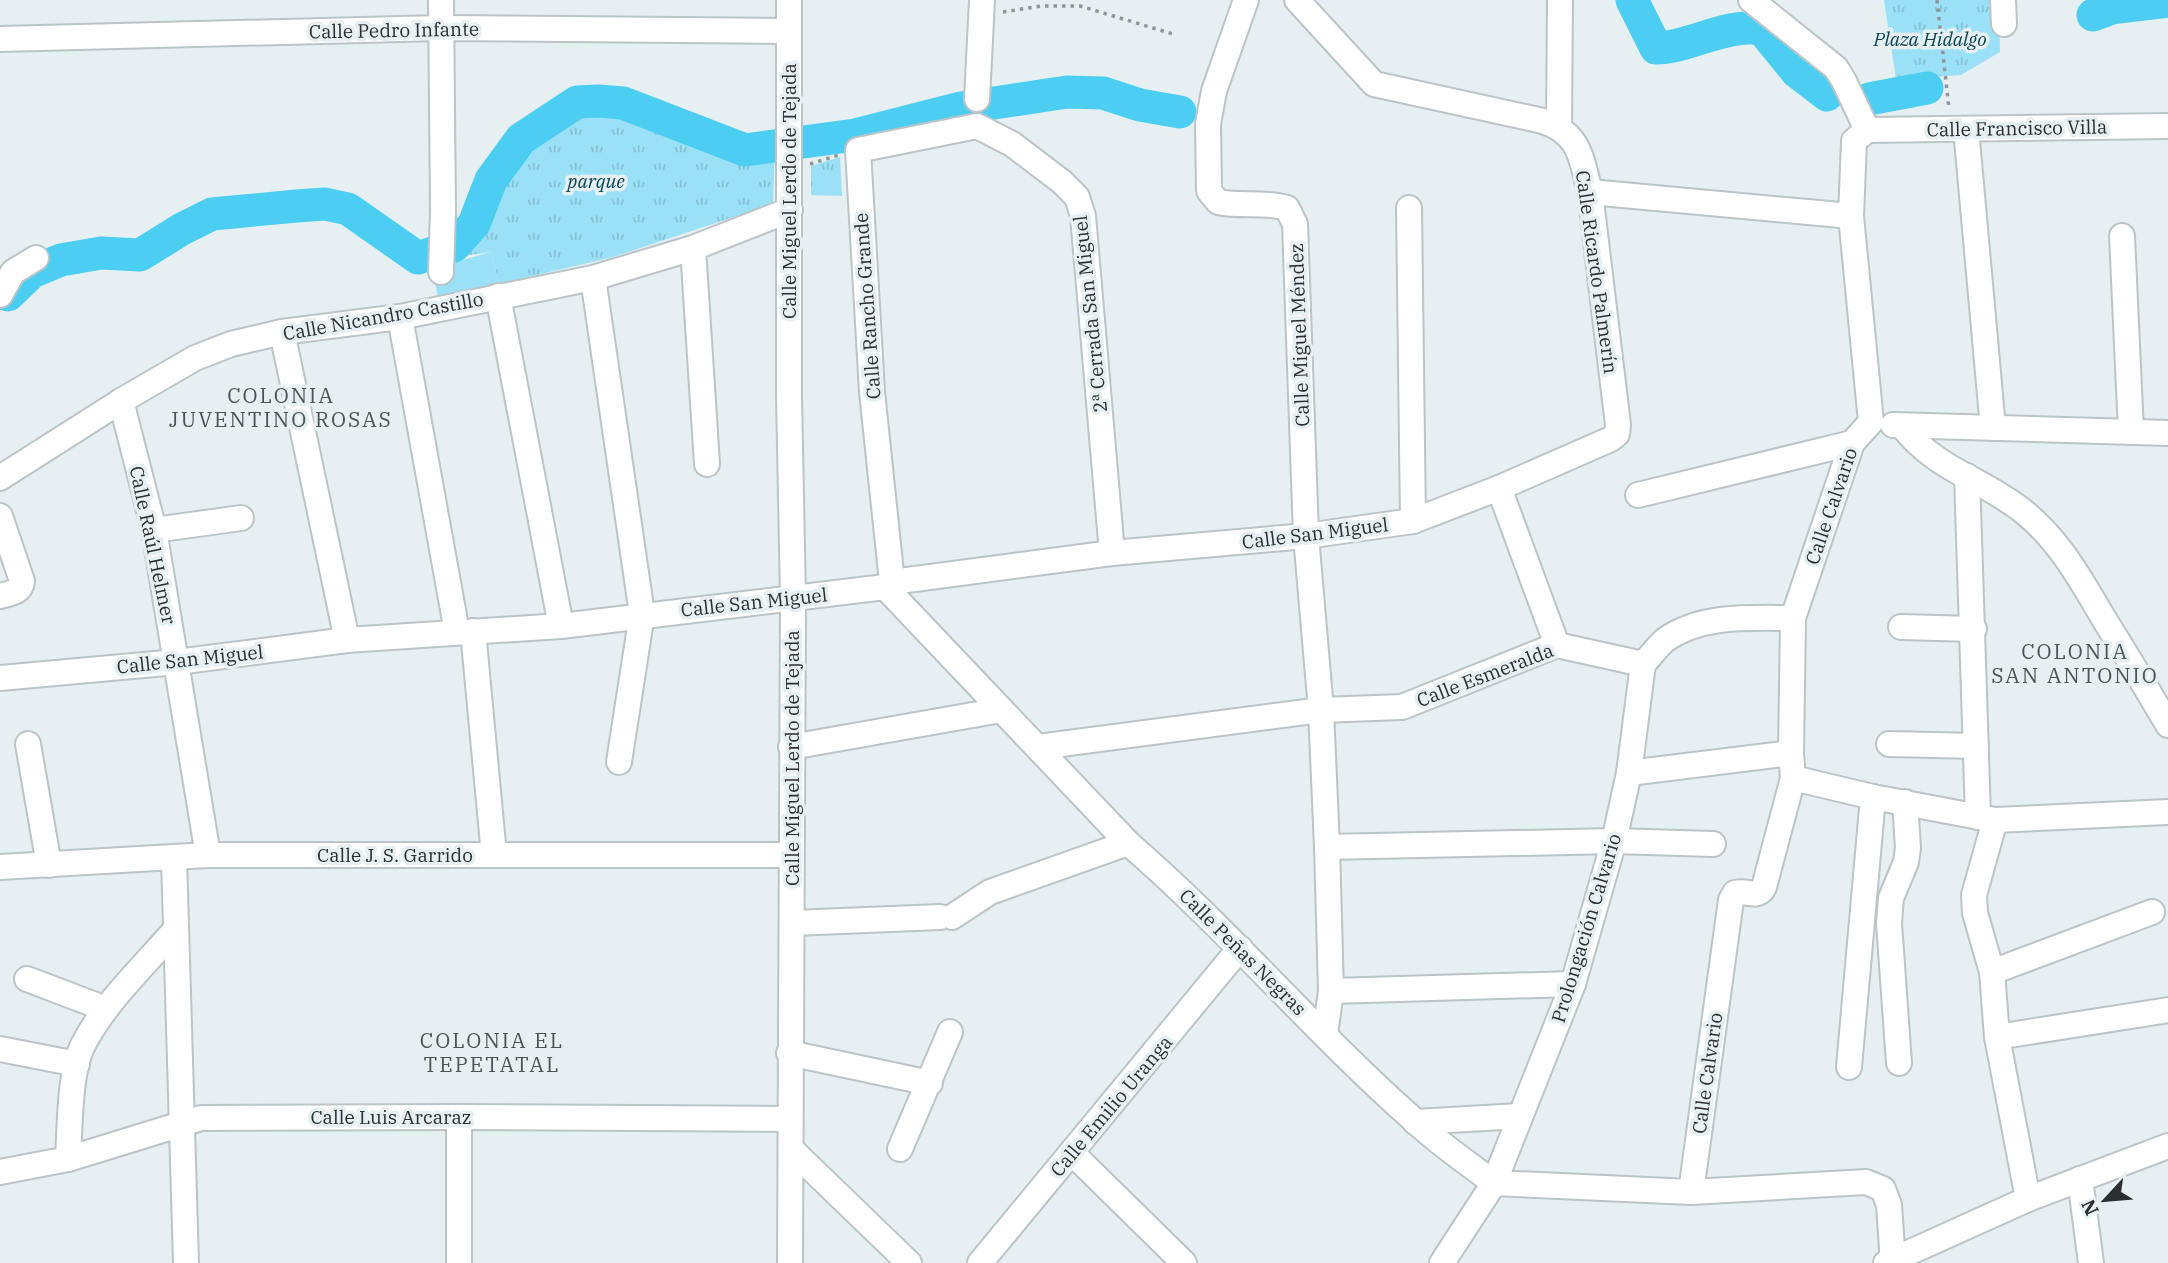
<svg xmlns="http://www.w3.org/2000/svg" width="2168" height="1263" viewBox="0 0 2168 1263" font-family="'IBM Plex Serif',serif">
<defs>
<pattern id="grass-tufts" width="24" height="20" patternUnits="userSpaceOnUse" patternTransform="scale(1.75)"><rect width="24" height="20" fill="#9ae0f6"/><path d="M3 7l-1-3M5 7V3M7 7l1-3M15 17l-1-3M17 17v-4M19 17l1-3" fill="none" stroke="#85c0d3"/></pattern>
</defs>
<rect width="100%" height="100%" fill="#e6eff2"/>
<g fill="url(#grass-tufts)">
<polygon points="1884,0 1999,0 2000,52 1961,75 1896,79"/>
<polygon points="598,101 623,103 744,150 775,146 773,204 613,257 499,284 491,252 456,257 454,246 474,224 491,180 521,139 577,102"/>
<polygon points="840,157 842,196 811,195 811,166"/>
</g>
<polygon fill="#9ae0f6" points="491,252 499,284 439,301 432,269"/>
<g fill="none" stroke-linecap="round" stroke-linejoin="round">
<g stroke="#4ccef2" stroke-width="33">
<path d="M1632,0L1656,48C1692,47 1724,23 1762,29L1797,72L1827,95"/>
<polyline points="2093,15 2112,8 2168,1"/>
<polyline points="1869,99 1927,88"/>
<polyline points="8,295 32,272 61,260 101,253 140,255 182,229 212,214 297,206 325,204 348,209 418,258 454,246 474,224 491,180 521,139 577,102 598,101 623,103 745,150 855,135 961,108 1067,92 1103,93 1140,105 1180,112"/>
</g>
<defs>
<g id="minor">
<polyline points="441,0 443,211 441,272"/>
<polyline points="789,0 789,395 793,599 790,1263"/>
<path d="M1246,0L1214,91L1208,124L1209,191L1218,202C1241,207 1263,201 1287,208L1295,224L1306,536L1321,710L1327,847L1331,991L1325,1034"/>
<polyline points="1751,0 1836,68 1844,81 1867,130"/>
<polyline points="2003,0 2004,24"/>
<polyline points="0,39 440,28 788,31"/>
<polyline points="977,99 982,0"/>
<polyline points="1559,127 1560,0"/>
<polyline points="1966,129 1993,428"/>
<polyline points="1867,130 1854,141 1851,216 1871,422 1852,443 1793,618 1791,753 1793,778 1873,797 1995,820 2168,812"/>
<polyline points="1867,130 2168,126"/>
<polyline points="1590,192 1851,216"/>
<polyline points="1409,208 1413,521"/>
<polyline points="2122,236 2131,432"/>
<polyline points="693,248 707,464"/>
<polyline points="593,278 642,614 619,762"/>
<polyline points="0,295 13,272 36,258"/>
<polyline points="498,296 561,626"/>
<polyline points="400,317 457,632"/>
<polyline points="282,332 347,640"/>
<polyline points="121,401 154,530 208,855"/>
<polyline points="1893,425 2168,433"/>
<path d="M1902,426C1937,471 1982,478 2024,512C2060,541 2081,580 2104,619C2126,654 2147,689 2168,725"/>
<polyline points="1967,476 1978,817"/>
<polyline points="0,478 121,401 195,358 231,344 282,332 400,317 593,278 693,248 790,210"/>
<polyline points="1499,488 1557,645"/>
<polyline points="1638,495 1852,443"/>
<path d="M0,516L22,581C21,593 10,593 0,596"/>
<polyline points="154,530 241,518"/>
<polyline points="892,582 872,392 858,150 977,126 1012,144 1062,182 1077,197 1083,216 1112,553"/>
<path d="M885,587L1128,843C1229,930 1315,1033 1415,1121C1439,1144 1468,1163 1494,1183"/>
<polyline points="1901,627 1974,629"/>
<polyline points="473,631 494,855"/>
<path d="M0,678L177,662L347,640L561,626L885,587L892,582L1112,553L1306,536L1413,521L1499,488L1611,439L1617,434L1618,425L1590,192C1581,157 1580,134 1543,121L1374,84L1297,0"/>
<polyline points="28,744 49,865"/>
<polyline points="1889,744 1976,746"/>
<polyline points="791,747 1001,710"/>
<path d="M1038,747L1321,710L1402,707L1557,645L1643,664C1650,657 1657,647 1665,640C1702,614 1750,618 1793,618"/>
<polyline points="1629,773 1791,753"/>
<polyline points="1995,820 1974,895 1975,913 1992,972 1997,1037 2028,1199"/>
<polyline points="1327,847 1614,841 1713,844"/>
<polyline points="174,858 186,1263"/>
<polyline points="0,867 208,855 791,855"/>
<polyline points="952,917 990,892 1128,843"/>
<polyline points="793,923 940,917"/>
<polyline points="1992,972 2152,912"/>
<polyline points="27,979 106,1009"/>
<polyline points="1331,991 1573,984"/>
<polyline points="1997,1037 2168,1010"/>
<polyline points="0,1049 77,1064"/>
<polyline points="789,1053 930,1083"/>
<polyline points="1899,1063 1889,923 1891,898 1906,862 1908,848 1905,802"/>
<polyline points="1849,1067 1873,797"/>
<polyline points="1415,1122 1520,1116"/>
<polyline points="791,1149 909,1263"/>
<polyline points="900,1149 950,1032"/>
<polyline points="1072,1153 1184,1263"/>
<path d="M68,1159C70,1128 69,1070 84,1043C106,1001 144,966 175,930"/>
<polyline points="0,1172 68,1159 201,1118 459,1117 790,1119"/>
<polyline points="2080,1179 2091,1263"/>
<polyline points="1494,1183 1691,1192 1866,1182 1883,1189 1889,1205 1893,1263"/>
<path d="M1691,1192L1731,900L1735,893C1747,889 1757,900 1764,887L1793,778"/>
<polyline points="459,1263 459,1117"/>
<polyline points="980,1263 1240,948"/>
<polyline points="1442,1263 1494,1183 1573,984 1614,841 1629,773 1643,664"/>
<polyline points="1886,1263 2028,1199 2168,1146"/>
</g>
</defs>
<use href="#minor" stroke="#bbc4c7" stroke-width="28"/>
<g stroke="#919799" stroke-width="3.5" stroke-dasharray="3.5 5" stroke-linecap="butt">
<polyline points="1937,0 1949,109"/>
<polyline points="1003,12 1041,6 1080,6 1173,34"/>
<polyline points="810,164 839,155"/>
</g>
<use href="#minor" stroke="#fff" stroke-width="24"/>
</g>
<g text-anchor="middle" stroke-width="7" stroke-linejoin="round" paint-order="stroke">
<g font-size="19" fill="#2c2f30" stroke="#e6eff2">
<text transform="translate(394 30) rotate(-1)" y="7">Calle Pedro Infante</text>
<text transform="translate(2017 128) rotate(-1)" y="7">Calle Francisco Villa</text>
<text transform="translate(789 191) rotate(-90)" y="7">Calle Miguel Lerdo de Tejada</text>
<text transform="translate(1597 272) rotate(82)" y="7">Calle Ricardo Palmerín</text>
<text transform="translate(867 306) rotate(-94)" y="7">Calle Rancho Grande</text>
<text transform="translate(1090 314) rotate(-96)" y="7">2ª Cerrada San Miguel</text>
<text transform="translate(383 316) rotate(-10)" y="7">Calle Nicandro Castillo</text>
<text transform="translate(1299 335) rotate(-92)" y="7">Calle Miguel Méndez</text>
<text transform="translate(1831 506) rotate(-71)" y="7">Calle Calvario</text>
<text transform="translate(1315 533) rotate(-7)" y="7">Calle San Miguel</text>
<text transform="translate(153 545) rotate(78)" y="7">Calle Raúl Helmer</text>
<text transform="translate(754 602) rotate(-6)" y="7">Calle San Miguel</text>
<text transform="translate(190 659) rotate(-6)" y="7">Calle San Miguel</text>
<text transform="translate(1485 675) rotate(-21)" y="7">Calle Esmeralda</text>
<text transform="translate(792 758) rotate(-90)" y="7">Calle Miguel Lerdo de Tejada</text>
<text x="395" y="862">Calle J. S. Garrido</text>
<text transform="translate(1586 928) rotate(-73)" y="7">Prolongación Calvario</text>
<text transform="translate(1243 952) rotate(45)" y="7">Calle Peñas Negras</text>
<text transform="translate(1707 1073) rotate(-82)" y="7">Calle Calvario</text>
<text transform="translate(1111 1106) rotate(-50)" y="7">Calle Emilio Uranga</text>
<text x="391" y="1124">Calle Luis Arcaraz</text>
</g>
<g font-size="19" font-style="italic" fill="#0a4453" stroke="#e6eff2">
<text x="1930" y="46">Plaza Hidalgo</text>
<text x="596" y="188">parque</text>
</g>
<g font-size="21" letter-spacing="2" fill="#4c5456" stroke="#e6eff2">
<text x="281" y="403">COLONIA<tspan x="281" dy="24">JUVENTINO ROSAS</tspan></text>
<text x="2075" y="659">COLONIA<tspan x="2075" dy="24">SAN ANTONIO</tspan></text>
<text x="492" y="1048">COLONIA EL<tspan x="492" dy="24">TEPETATAL</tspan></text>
</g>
</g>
<g transform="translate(2105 1200) rotate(244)" stroke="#e6eff2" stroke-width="5" paint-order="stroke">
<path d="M0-5L12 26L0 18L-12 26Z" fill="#2c2f30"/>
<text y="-10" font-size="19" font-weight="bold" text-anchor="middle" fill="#2c2f30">N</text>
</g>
</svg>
